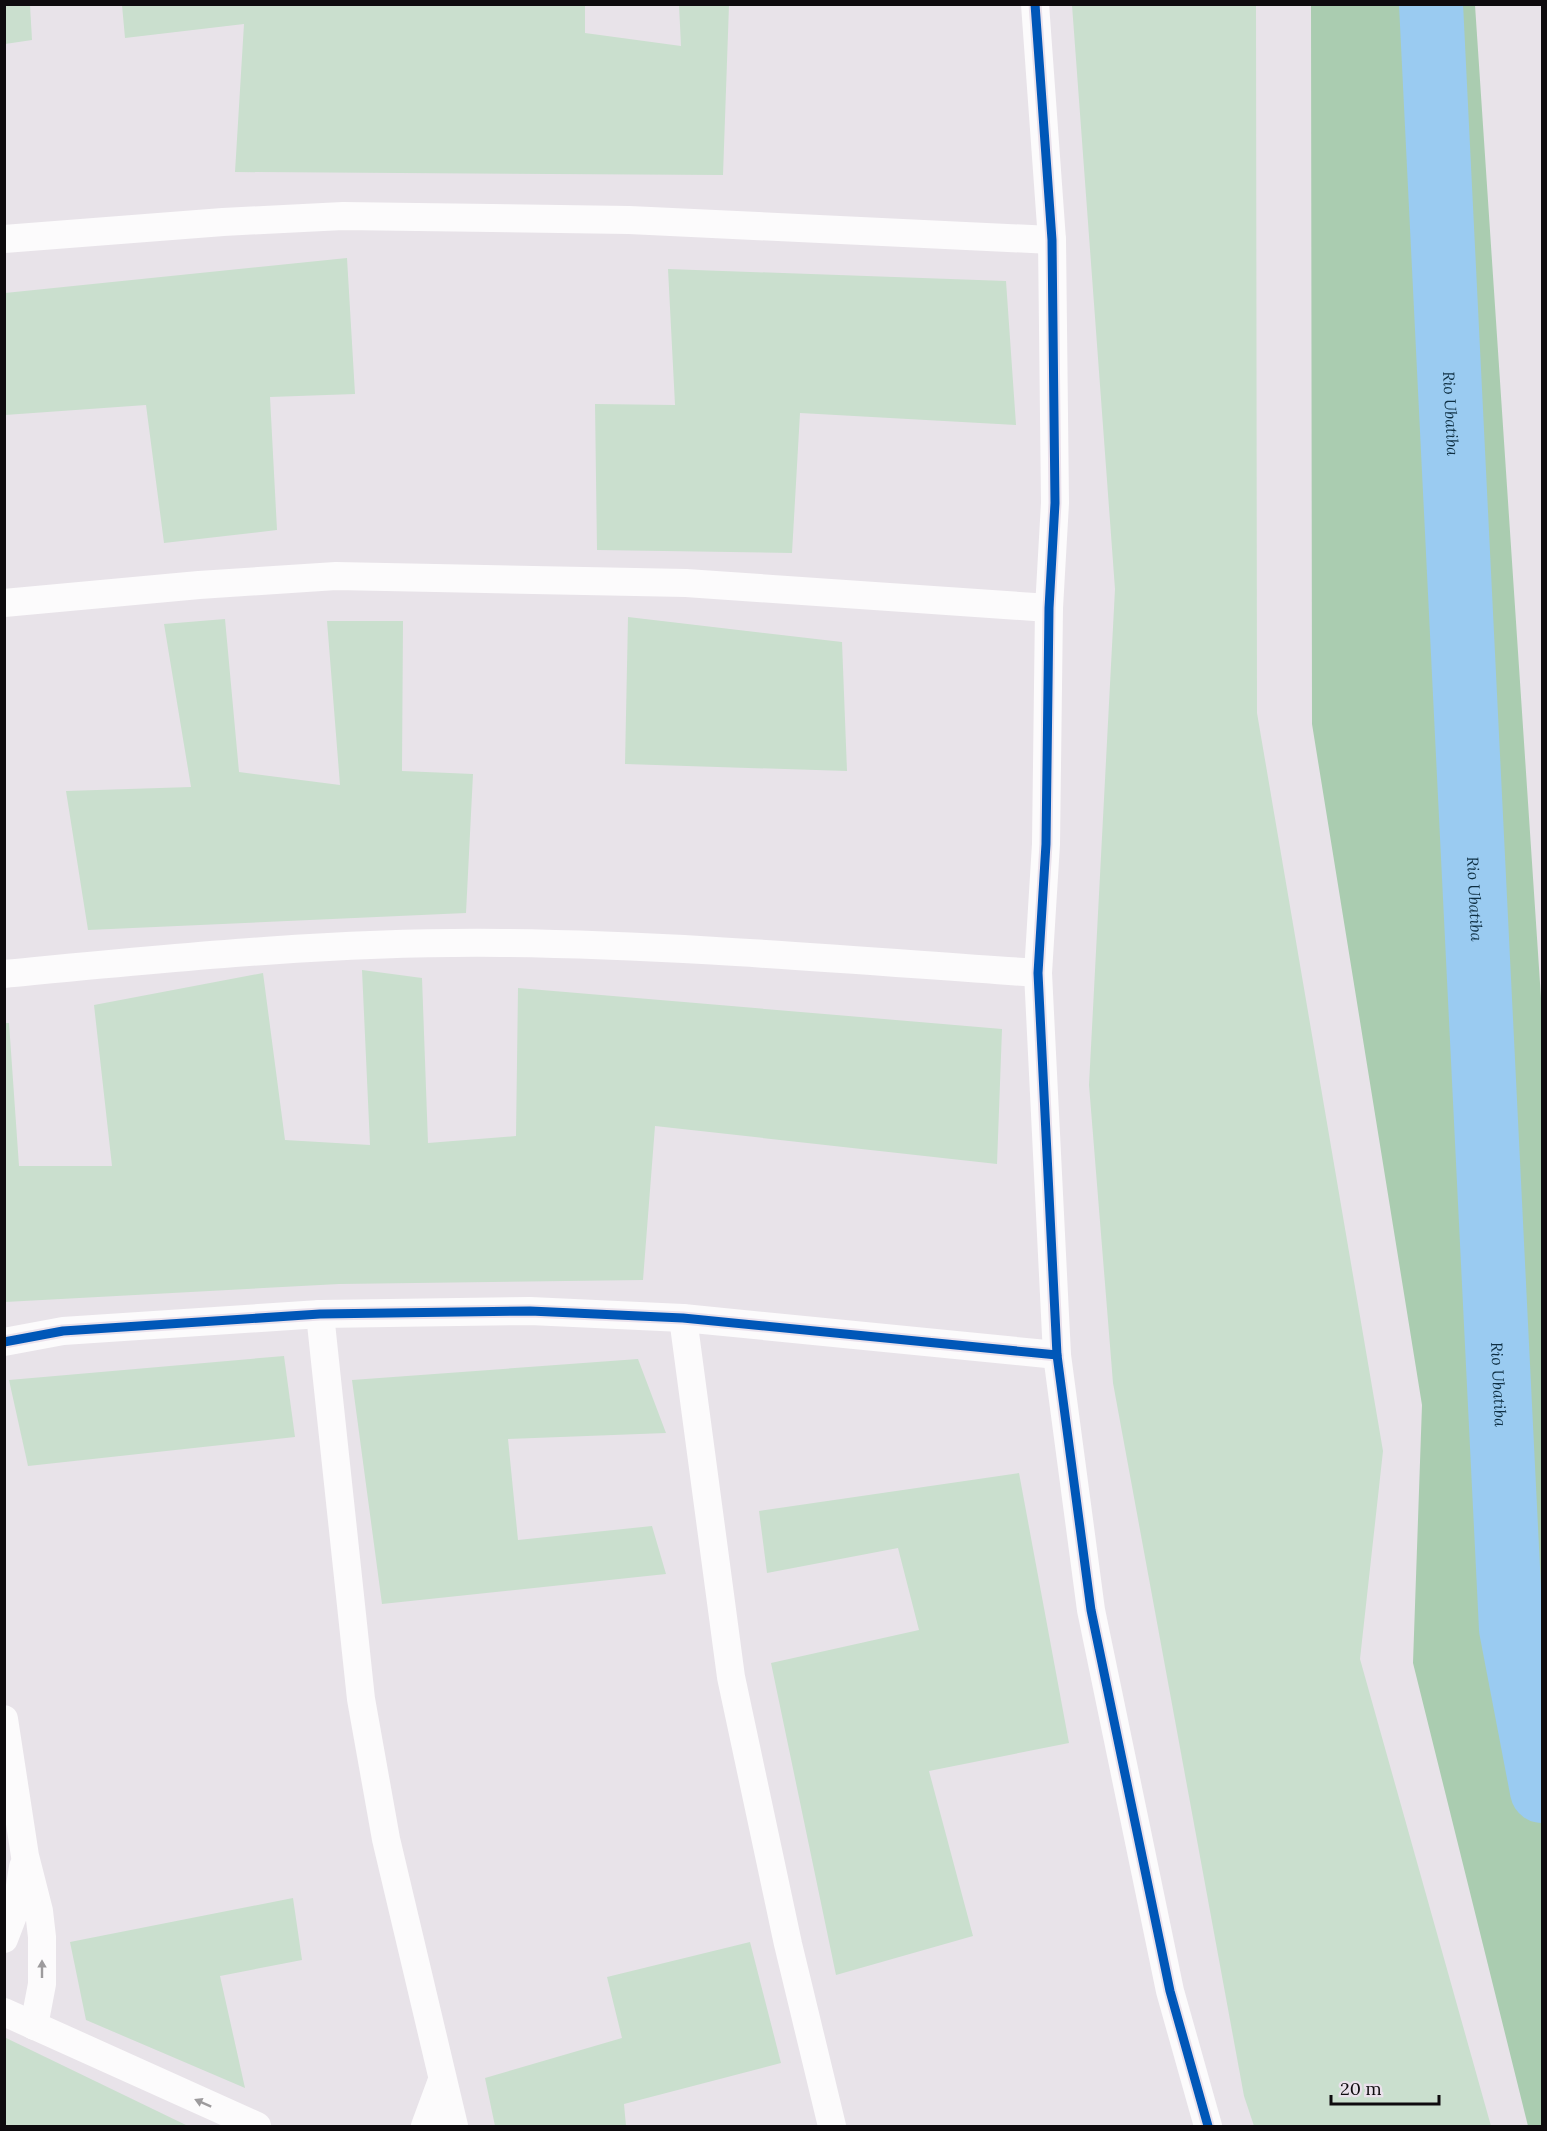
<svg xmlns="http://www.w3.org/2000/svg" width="1547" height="2131" viewBox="0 0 1547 2131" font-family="Lora,serif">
<rect width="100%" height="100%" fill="#e8e3e9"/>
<g fill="#cadfce">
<polygon points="5,4 30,5 32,40 5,44"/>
<polygon points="122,5 585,5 585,33 681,46 679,5 729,5 723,175 235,172 244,24 125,38"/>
<polygon points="1072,5 1256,5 1257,713 1383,1451 1360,1659 1491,2126 1254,2126 1244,2096 1113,1383 1089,1085 1115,589"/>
<polygon points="347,258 355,394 270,397 277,530 164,543 146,405 5,415 5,293"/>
<polygon points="668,269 1006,281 1016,425 800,413 792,553 597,550 595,404 675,405"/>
<polygon points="628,617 842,642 847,771 625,764"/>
<polygon points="225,619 239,772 340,785 327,621 403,621 402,771 473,774 466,913 88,930 66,791 191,787 164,624"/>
<polygon points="362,970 422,978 428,1143 516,1136 518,988 1002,1029 997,1164 655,1126 643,1280 339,1284 5,1302 5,1023 9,1023 19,1166 112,1166 94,1005 263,973 285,1140 370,1145"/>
<polygon points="284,1356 295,1437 28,1466 9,1380"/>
<polygon points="638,1359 666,1433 508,1439 518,1540 652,1526 666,1574 382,1604 352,1380"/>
<polygon points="1019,1473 1069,1743 929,1771 973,1936 836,1975 771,1663 919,1630 898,1548 767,1573 759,1511"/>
<polygon points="293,1898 302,1960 220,1976 245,2088 86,2020 70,1942"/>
<polygon points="750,1942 781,2063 624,2104 626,2126 495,2126 485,2078 622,2038 607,1977"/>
<polygon points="4,2037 188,2126 5,2126"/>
</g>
<polygon fill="#aaccb0" points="1311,5 1475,5 1542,1013 1542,2126 1528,2126 1413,1663 1422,1405 1312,724"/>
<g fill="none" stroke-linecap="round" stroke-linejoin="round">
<path stroke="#9acbf1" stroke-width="64" id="s1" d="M1431,4L1511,1629L1542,1791"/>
<g stroke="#fcfbfc" stroke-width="28">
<polyline points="1035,4 1052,240 1055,503 1049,608 1046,844 1038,973 1057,1355 1091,1610 1170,1991 1208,2126"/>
<polyline points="4,239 223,222 343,216 629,220 1052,240"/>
<polyline points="4,603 199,585 336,576 686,583 1049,608"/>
<path d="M4,974C171,958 336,941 503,943C682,945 860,961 1038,973"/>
<polyline points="320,1314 361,1699 386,1839 454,2126"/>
<polyline points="683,1318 731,1677 788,1944 832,2126"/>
<polyline points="4,1342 63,1331 320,1314 530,1311 683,1318 1057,1355"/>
<polyline points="4,1719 25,1856 39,1911 42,1937 42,1984 34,2026"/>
<polyline points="4,1939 17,1905 23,1867"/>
<polyline points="4,2012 257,2126"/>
<polyline points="425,2126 442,2080"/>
</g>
<defs>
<g id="cycleway">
<polyline points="1035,4 1052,240 1055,503 1049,608 1046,844 1038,973 1057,1355 1091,1610 1170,1991 1208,2126"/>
<polyline points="4,1342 63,1331 320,1314 530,1311 683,1318 1057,1355"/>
</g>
</defs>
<use href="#cycleway" stroke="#eae1eb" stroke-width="13"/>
<use href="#cycleway" stroke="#0057b8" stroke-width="9"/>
</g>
<defs><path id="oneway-solid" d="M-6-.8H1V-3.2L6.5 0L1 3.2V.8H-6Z" transform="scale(1.5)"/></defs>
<g fill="#9d9b9d">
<use href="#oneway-solid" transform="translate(42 1969) rotate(-90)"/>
<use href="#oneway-solid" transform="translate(203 2103) rotate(-156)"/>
</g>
<g text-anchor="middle" stroke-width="4.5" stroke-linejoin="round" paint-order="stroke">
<g font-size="16" font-style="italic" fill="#0e2f43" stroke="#eae1eb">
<text dy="6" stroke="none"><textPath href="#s1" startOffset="410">Rio Ubatiba</textPath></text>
<text dy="6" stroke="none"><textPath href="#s1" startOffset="896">Rio Ubatiba</textPath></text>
<text dy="6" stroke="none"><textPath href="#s1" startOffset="1382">Rio Ubatiba</textPath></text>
</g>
</g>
<rect width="1547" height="2131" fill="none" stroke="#0e0b0e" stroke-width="12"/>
<path d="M1331 2095v9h108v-9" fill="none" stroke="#0e0b0e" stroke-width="3"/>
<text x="1340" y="2095" font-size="18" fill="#0e0b0e" stroke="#eae1eb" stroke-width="4.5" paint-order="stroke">20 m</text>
</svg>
